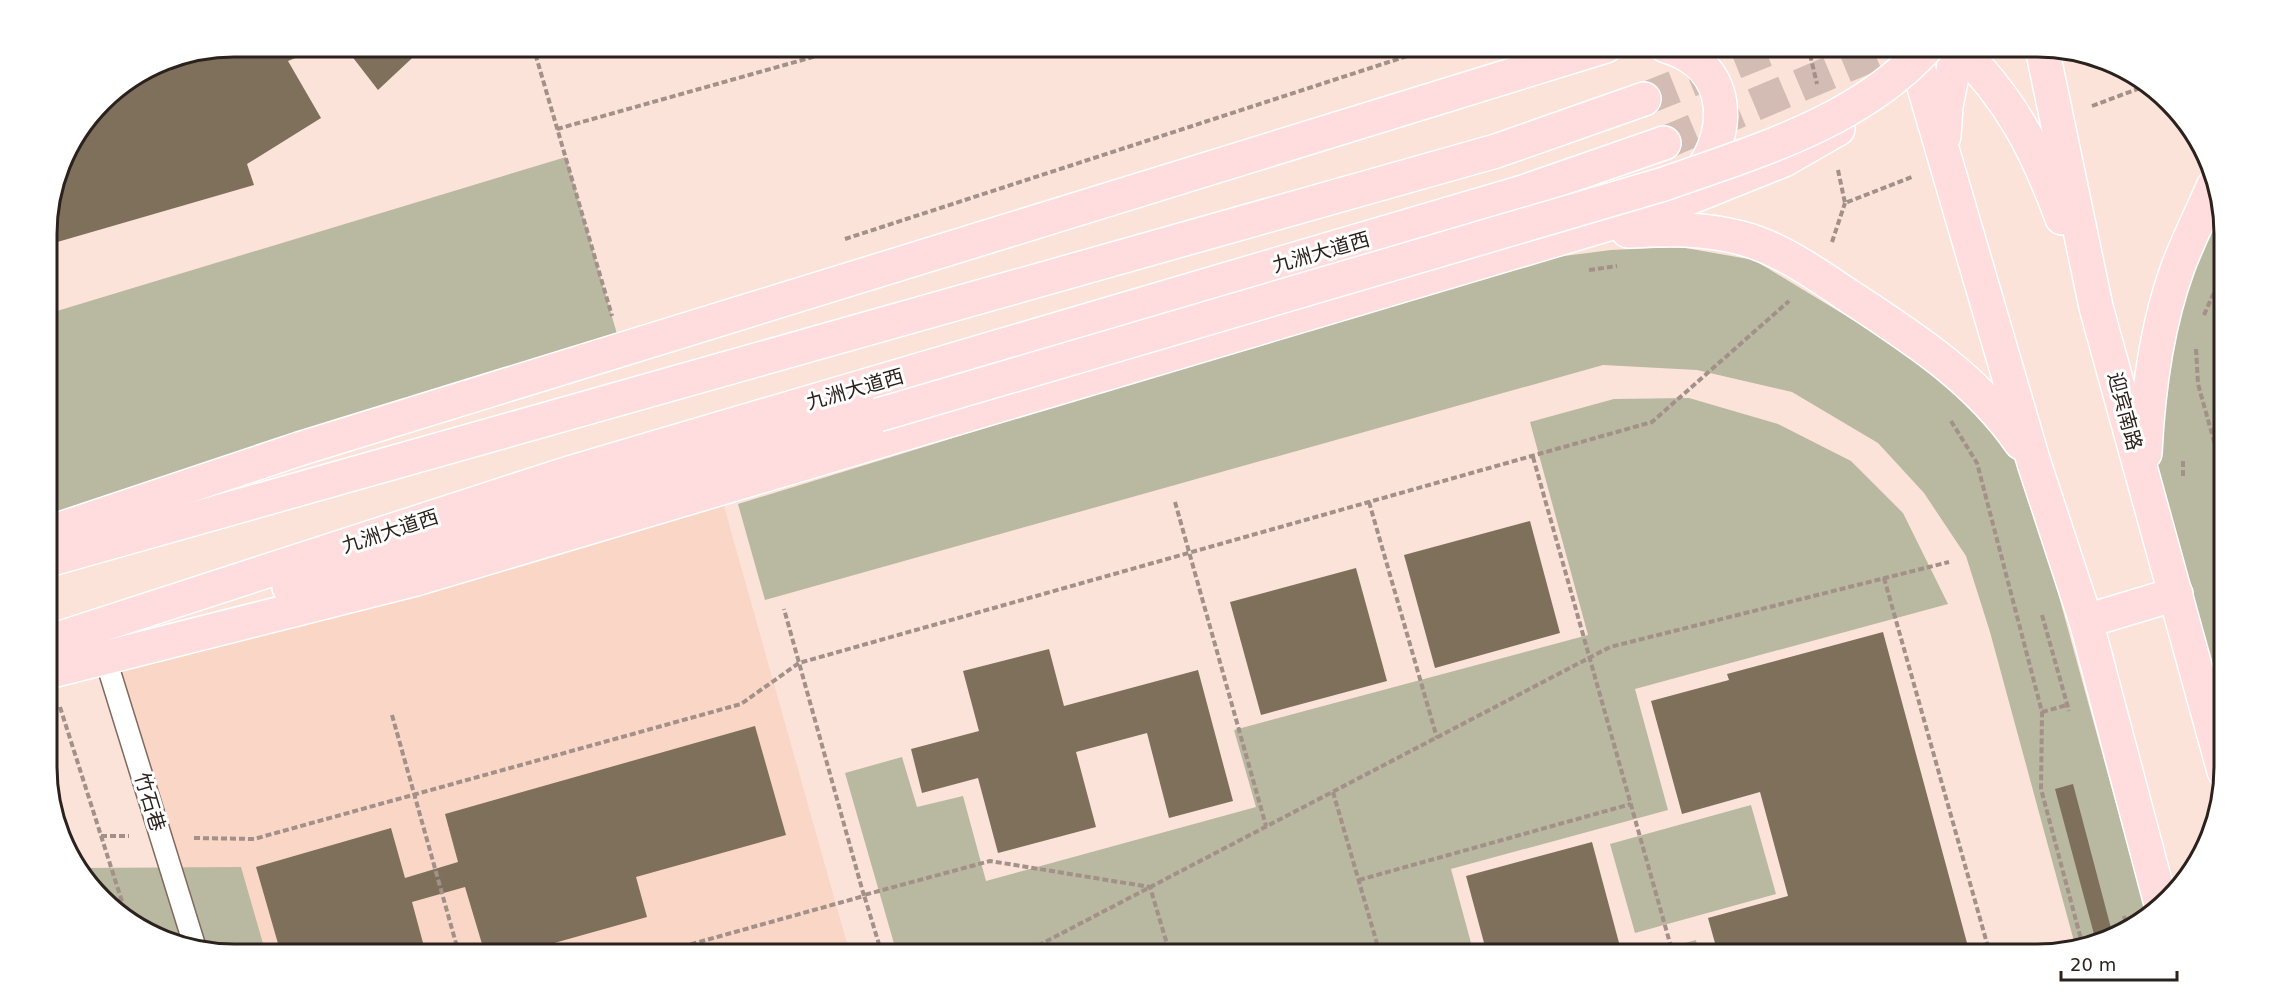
<svg xmlns="http://www.w3.org/2000/svg" width="2271" height="1001" viewBox="0 0 2271 1001" font-family="'DejaVu Sans','Noto Sans SC',sans-serif">
<rect width="100%" height="100%" fill="#fbe3da"/>
<polygon fill="#fad6c6" points="720,492 850,954 234,954 195,947 105,657"/>
<g fill="#b9b8a0">
<polygon points="566,157 617,334 48,519 47,314"/>
<polygon points="2215,190 2223,210 2224,762 2146,481 2150,401"/>
<polygon points="1680,247 1754,260 1914,357 1976,407 2024,469 2147,917 2141,923 2075,945 1990,632 1966,556 1924,493 1878,443 1792,392 1697,370 1603,365 765,600 738,504 1533,260 1611,250"/>
<polygon points="1689,398 1778,424 1851,461 1903,513 1948,604 1635,689 1668,810 1451,869 1474,954 897,954 845,773 902,757 917,807 963,796 986,881 1256,807 1234,730 1588,635 1530,422 1614,399"/>
<polygon points="1751,805 1776,894 1635,933 1610,844"/>
<polygon points="241,867 266,954 234,954 163,940 86,881 80,868"/>
<polygon points="1696,940 1699,954 1644,954"/>
</g>
<g fill="#7f705b">
<polygon points="234,46 296,46 300,56 288,61 321,118 247,164 254,185 47,245 47,222 66,152 110,93 163,61"/>
<polygon points="344,46 425,46 378,90"/>
<polygon points="684,46 717,46 717,47 692,55"/>
<polygon points="1530,521 1560,633 1435,668 1404,555"/>
<polygon points="1356,568 1387,681 1261,715 1230,602"/>
<polygon points="1883,632 1970,954 1718,954 1708,918 1788,896 1760,792 1682,814 1651,701 1729,680 1727,674"/>
<polygon points="1049,649 1064,706 1198,670 1233,801 1169,818 1147,733 1076,752 1096,827 998,853 978,778 922,793 911,749 979,731 963,671"/>
<polygon points="755,726 786,835 636,877 647,917 515,954 485,954 465,887 412,902 426,954 281,954 256,867 391,828 405,878 458,862 445,814"/>
<polygon points="2073,784 2112,932 2095,938 2055,789"/>
<polygon points="1592,842 1622,954 1487,954 1466,876"/>
</g>
<g fill="none" stroke-linecap="round" stroke-linejoin="round">
<g stroke="#d2bcb4" stroke-width="33" stroke-dasharray="33 16" stroke-linecap="butt">
<polyline points="1644,99 1777,46"/>
<polyline points="1664,143 1893,46"/>
</g>
<defs>
<polyline id="service" points="105,657 195,947"/>
<g id="primary">
<path d="M1666,46C1735,66 1734,140 1689,186"/>
<polyline points="1912,46 2034,463 2086,621 2161,904"/>
<path d="M1957,46C2011,99 2036,148 2062,218"/>
<polyline points="2042,48 2096,307 2224,771"/>
<polyline points="1944,136 1946,106 1958,46"/>
<path d="M1628,231C1667,229 1704,228 1741,238C1780,248 1816,274 1849,296C1913,338 1977,379 2021,443"/>
<path d="M2145,453C2148,390 2156,327 2178,267C2188,240 2202,213 2213,187"/>
<polyline points="48,533 299,449 1606,46"/>
<polyline points="48,560 1496,151 1644,99"/>
<polyline points="289,587 878,415"/>
<polyline points="2086,621 2176,594"/>
<polyline points="48,642 569,473 1523,192 1664,143"/>
<polyline points="48,672 416,579 1669,206 1784,160 1838,129"/>
</g>
</defs>
<use href="#service" stroke="#82695e" stroke-width="24"/>
<use href="#primary" stroke="#fff" stroke-width="36"/>
<g stroke="#a29089" stroke-width="4" stroke-dasharray="6 3" stroke-linecap="butt">
<polyline points="533,46 612,316"/>
<polyline points="1808,46 1817,84"/>
<polyline points="2092,106 2143,87"/>
<polyline points="557,129 852,46"/>
<polyline points="1838,170 1845,203 1912,177"/>
<polyline points="845,239 1438,46"/>
<polyline points="1832,242 1845,203"/>
<polyline points="1589,270 1617,266"/>
<polyline points="2204,315 2223,272"/>
<polyline points="2196,349 2198,384 2224,477"/>
<polyline points="1951,421 1977,463 2042,712 2041,789 2082,943"/>
<polyline points="1533,457 1673,954"/>
<polyline points="2183,461 2183,478"/>
<polyline points="1175,502 1266,826"/>
<polyline points="1369,502 1437,738"/>
<polyline points="1884,578 1990,954"/>
<polyline points="2042,615 2069,711"/>
<polyline points="60,707 125,911"/>
<polyline points="2042,712 2067,705"/>
<polyline points="392,715 459,954"/>
<polyline points="1333,792 1380,954"/>
<polyline points="101,836 129,836"/>
<polyline points="194,838 254,839 741,704 799,663 1652,422 1789,301"/>
<polyline points="1359,880 1631,804"/>
<polyline points="2124,916 2127,927"/>
<polyline points="656,954 864,896 784,609"/>
<polyline points="882,954 864,895 990,861 1150,887 1170,954"/>
<polyline points="1022,954 1610,647 1949,562"/>
</g>
<use href="#service" stroke="#fff" stroke-width="21"/>
<use href="#primary" stroke="#ffdcde" stroke-width="33"/>
<defs>
<path id="primary-bridge" d="M878,415L1664,184C1757,151 1860,122 1928,46"/>
</defs>
<use href="#primary-bridge" stroke="#fff" stroke-width="36" stroke-linecap="butt"/>
<use href="#primary-bridge" stroke="#ffdcde" stroke-width="33"/>
</g>
<g text-anchor="middle" stroke-width="6" stroke-linejoin="round" paint-order="stroke">
<g font-size="20" fill="#2c221d" stroke="#fff">
<text transform="translate(1321 252) rotate(-16)" y="7">九洲大道西</text>
<text transform="translate(855 389) rotate(-16)" y="7">九洲大道西</text>
<text transform="translate(2125 411) rotate(75)" y="7">迎宾南路</text>
<text transform="translate(390 531) rotate(-18)" y="7">九洲大道西</text>
<text transform="translate(150 802) rotate(73)" y="7">竹石巷</text>
</g>
</g>
<path d="M0 0H2271V1001H0ZM234 57H2037A177 177 0 0 1 2214 234V767A177 177 0 0 1 2037 944H234A177 177 0 0 1 57 767V234A177 177 0 0 1 234 57Z" fill="#fff" fill-rule="evenodd"/>
<path fill="none" stroke="#2c221d" stroke-width="3" d="M234 57H2037A177 177 0 0 1 2214 234V767A177 177 0 0 1 2037 944H234A177 177 0 0 1 57 767V234A177 177 0 0 1 234 57Z"/>
<path d="M2061 971v9h116v-9" fill="none" stroke="#2c221d" stroke-width="3"/>
<text x="2070" y="971" font-size="18" fill="#2c221d" stroke="#ffffff" stroke-width="4.5" paint-order="stroke">20 m</text>
</svg>
